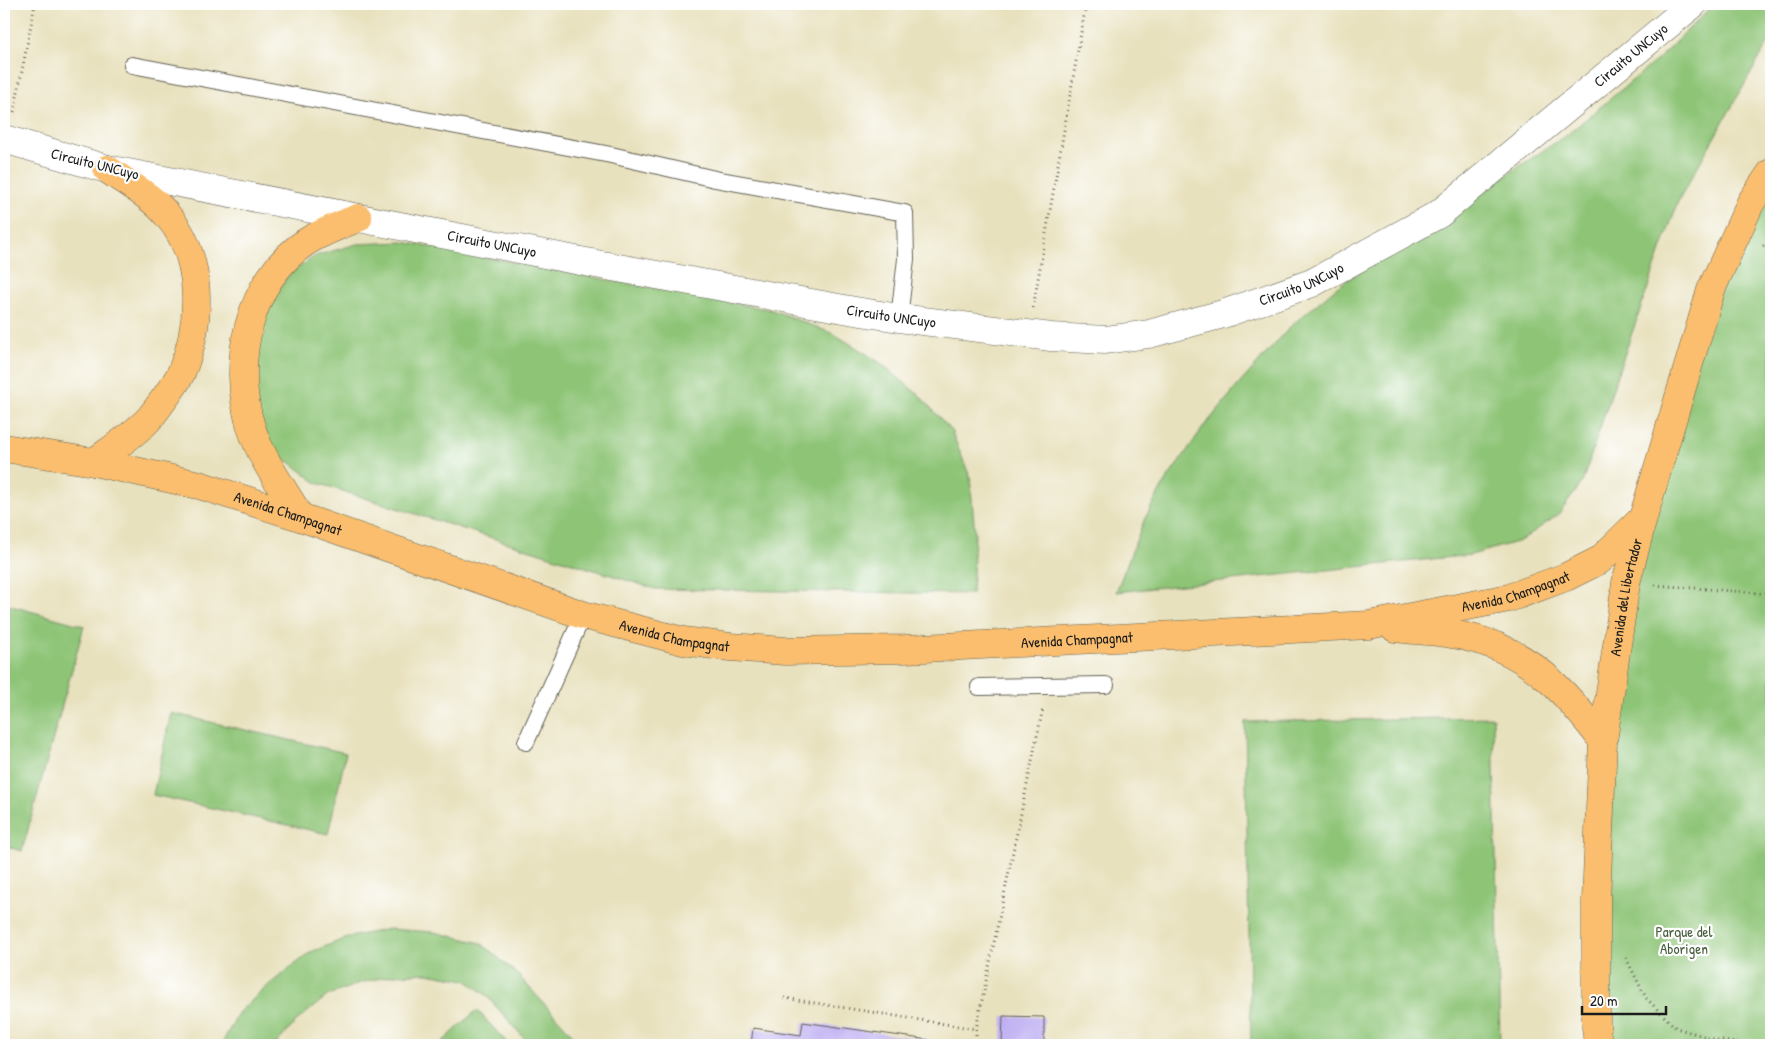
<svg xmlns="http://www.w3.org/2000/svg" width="1775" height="1049" viewBox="0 0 1775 1049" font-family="'Patrick Hand',sans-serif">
<rect width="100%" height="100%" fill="#fff"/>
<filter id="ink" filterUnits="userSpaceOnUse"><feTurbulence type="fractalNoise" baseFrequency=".02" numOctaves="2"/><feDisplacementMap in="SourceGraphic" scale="10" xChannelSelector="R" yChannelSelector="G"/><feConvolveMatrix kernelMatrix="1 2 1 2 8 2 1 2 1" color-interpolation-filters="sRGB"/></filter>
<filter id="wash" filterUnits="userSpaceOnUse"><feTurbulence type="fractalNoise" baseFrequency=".0096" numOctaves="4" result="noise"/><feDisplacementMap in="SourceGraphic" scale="20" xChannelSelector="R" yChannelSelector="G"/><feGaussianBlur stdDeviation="1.12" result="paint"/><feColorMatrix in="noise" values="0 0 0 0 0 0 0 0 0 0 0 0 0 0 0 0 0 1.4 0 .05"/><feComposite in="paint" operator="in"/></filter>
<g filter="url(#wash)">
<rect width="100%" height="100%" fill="#e8e1bd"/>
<g fill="#8dc476" stroke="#547049">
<polygon points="1714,4 1771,4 1771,38 1679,199 1619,370 1582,483 1558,515 1520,541 1471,555 1116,592 1145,518 1165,482 1202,429 1240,383 1292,325 1337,287 1568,134 1657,60"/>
<polygon points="1771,173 1771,1045 1598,1045 1596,1027 1626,583 1711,290"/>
<polygon points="403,242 772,310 834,334 878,361 920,396 951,430 970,477 975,534 972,594 655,589 317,483 275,451 259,422 249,348 264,304 291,273 315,256 357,244"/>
<polygon points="4,604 84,626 22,851 4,846"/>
<polygon points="171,713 346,753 328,834 153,795"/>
<polygon points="1493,717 1500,1045 1251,1045 1245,722"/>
<polygon points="389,929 434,932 481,943 515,972 582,1045 530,1045 486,995 466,980 427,973 393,975 360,983 327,996 299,1019 275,1045 221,1045 239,1012 271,983 311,952 349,937"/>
<polygon points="477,1010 509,1045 439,1045"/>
</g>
<g id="blocks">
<g fill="#beaff2">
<polygon points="1003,1016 1044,1017 1044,1045 1002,1045"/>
<polygon points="803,1022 929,1040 929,1045 751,1045 753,1028 801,1035"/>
</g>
</g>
</g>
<g filter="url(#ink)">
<use href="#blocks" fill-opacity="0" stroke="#636154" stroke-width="1"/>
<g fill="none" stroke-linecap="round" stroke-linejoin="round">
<defs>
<g id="service">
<polyline points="132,65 611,155 715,179 905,213 906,259 899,318"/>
<polyline points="979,687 1106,685"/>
<polyline points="526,742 583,615"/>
</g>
<g id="minor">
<path id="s1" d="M107,169L596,264L855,311L899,318L1051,337L1105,340L1149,334L1223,314L1312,283L1439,214L1693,4"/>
</g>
<polyline id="tertiary" points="4,139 107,169"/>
<g id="primary">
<path id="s2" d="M4,448L94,462L199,485L300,517L583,615L683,641L730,647L785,651L905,649L1369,625L1509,598L1566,577L1600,560L1643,518"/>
<path d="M94,462C112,449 132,436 148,420C155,412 177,382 181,373C202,324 204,257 167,215C152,196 126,183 107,169"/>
<path d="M300,517C283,488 261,459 251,427C231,362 248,281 306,242C322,232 340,225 358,218"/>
<path d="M1395,628C1419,631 1444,631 1467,637C1530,651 1566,692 1603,741"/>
<path id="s3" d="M1598,1045L1596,1027V900L1603,741L1626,583L1643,518L1711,290L1751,202L1771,173"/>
</g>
</defs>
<use href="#service" stroke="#636154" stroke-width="18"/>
<use href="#minor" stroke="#636154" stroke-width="29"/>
<use href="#tertiary" stroke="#636154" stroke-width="29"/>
<use href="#primary" stroke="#636154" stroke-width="29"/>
<g stroke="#636154" stroke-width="3" stroke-dasharray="1 4" stroke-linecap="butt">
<polyline points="14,112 35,4"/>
<polyline points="1763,246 1771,241"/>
<polyline points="1033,308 1086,4"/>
<polyline points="1655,585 1771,594"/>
<polyline points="1626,958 1646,998 1676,1028 1717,1040 1749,1045"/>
<polyline points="784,998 976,1029"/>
<polyline points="976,1045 976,1029 1043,708"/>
<polyline points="1757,1045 1771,1041"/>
</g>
<use href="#service" stroke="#fff" stroke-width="16"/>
<use href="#minor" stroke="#fff" stroke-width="28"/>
<use href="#tertiary" stroke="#fff" stroke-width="28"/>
<use href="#primary" stroke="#fabe6e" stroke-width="28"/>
</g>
</g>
<g text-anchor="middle" stroke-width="4.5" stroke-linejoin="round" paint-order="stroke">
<g font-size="15" fill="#1c1c1c" stroke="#fff">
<text dy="5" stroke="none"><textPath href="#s1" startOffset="1622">Circuito UNCuyo</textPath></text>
<text transform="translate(95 164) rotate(14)" y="5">Circuito UNCuyo</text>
<text dy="5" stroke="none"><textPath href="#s1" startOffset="392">Circuito UNCuyo</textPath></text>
<text dy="5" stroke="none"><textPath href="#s1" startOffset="1218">Circuito UNCuyo</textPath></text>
<text dy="5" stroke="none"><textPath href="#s1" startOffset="798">Circuito UNCuyo</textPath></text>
<text dy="5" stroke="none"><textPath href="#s2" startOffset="292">Avenida Champagnat</textPath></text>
<text dy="5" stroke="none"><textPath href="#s2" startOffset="1545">Avenida Champagnat</textPath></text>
<text dy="5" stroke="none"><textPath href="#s3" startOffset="450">Avenida del Libertador</textPath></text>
<text dy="5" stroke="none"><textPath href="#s2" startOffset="698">Avenida Champagnat</textPath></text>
<text dy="5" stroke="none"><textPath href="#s2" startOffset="1102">Avenida Champagnat</textPath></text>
</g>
<g font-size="15" fill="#495f40" stroke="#fff">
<text x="1684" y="937">Parque del<tspan x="1684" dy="17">Aborigen</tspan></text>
</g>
</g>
<rect width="1775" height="1049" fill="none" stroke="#fff" stroke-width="20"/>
<path d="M1582 1006v8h84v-8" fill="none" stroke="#1c1c1c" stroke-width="2.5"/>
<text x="1590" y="1006" font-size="15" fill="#1c1c1c" stroke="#ffffff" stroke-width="4" paint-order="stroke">20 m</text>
</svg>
